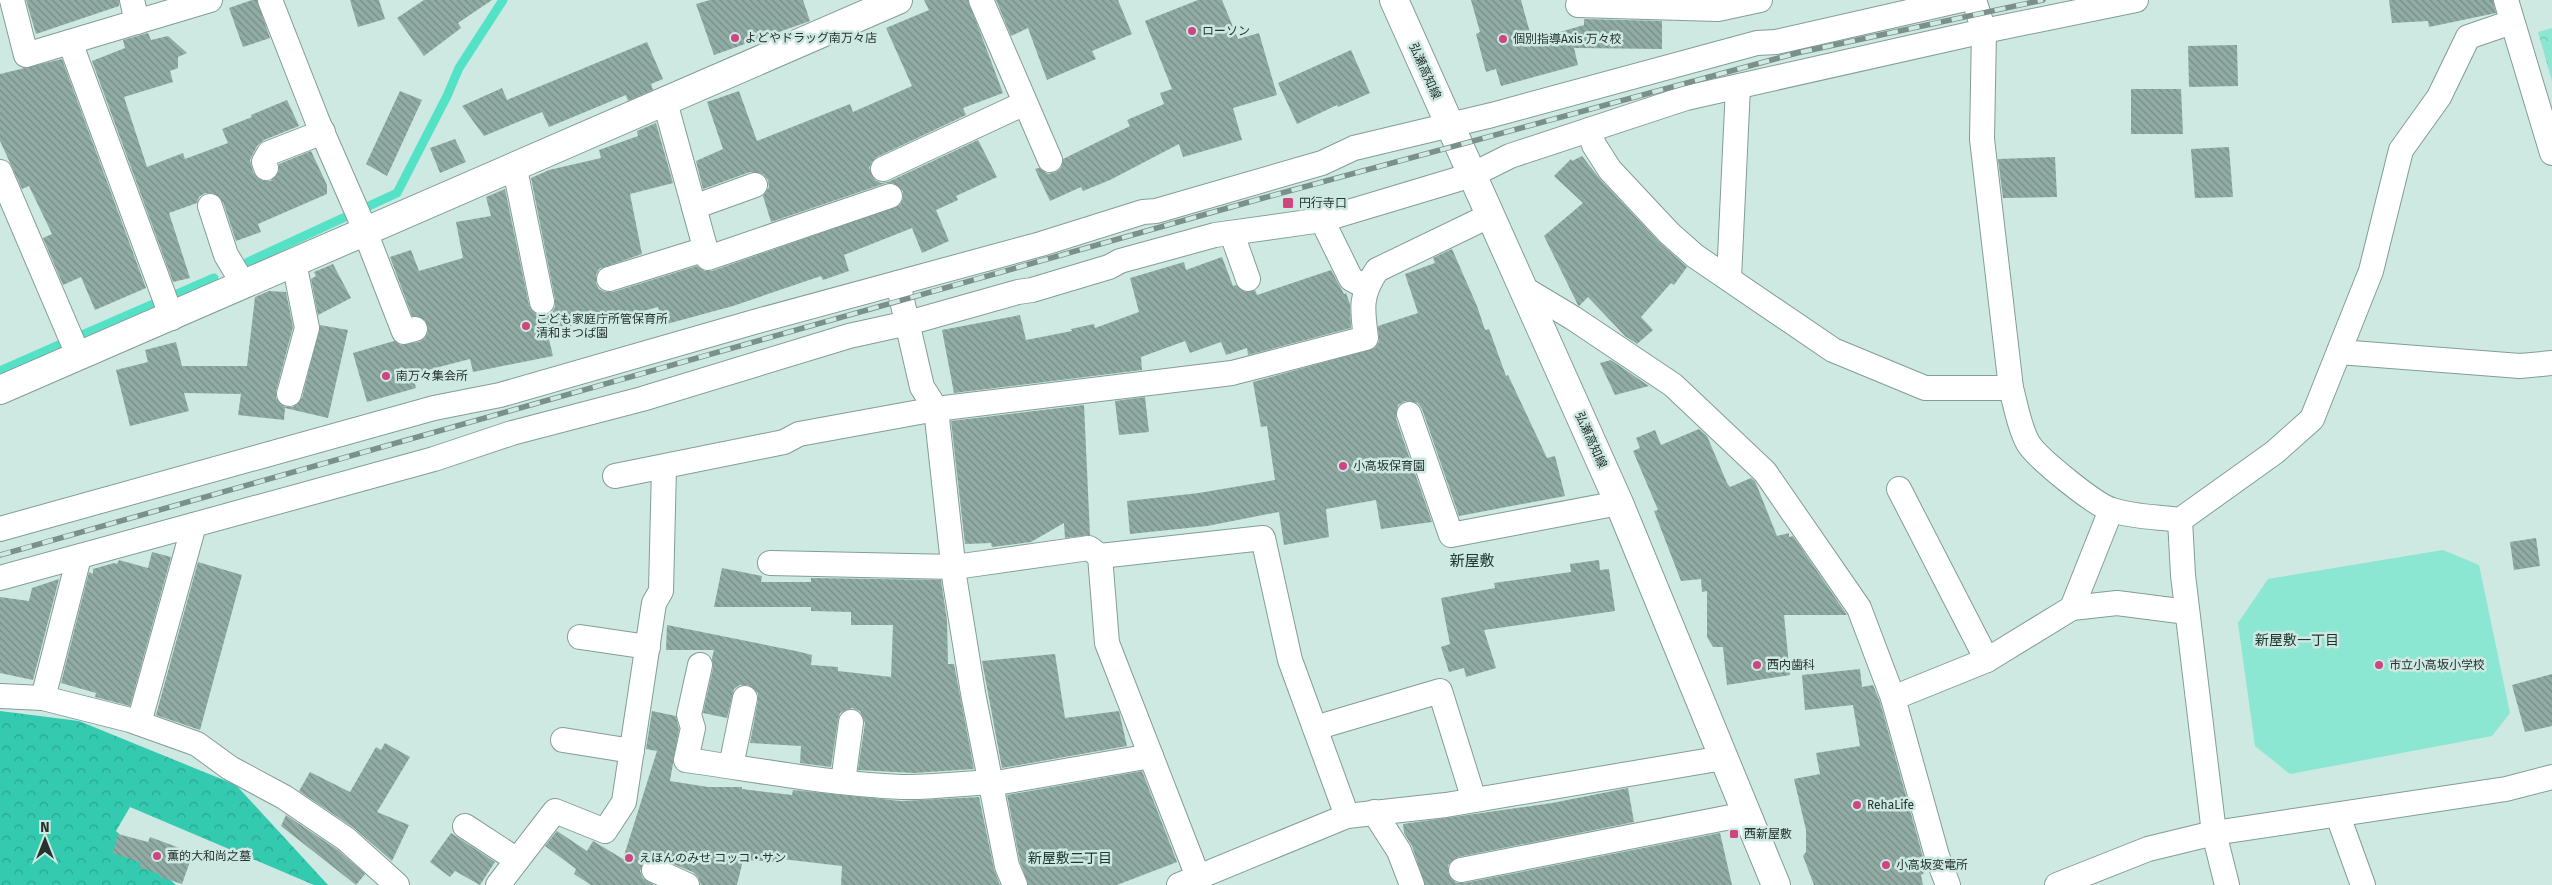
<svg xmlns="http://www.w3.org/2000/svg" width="2552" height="885" viewBox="0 0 2552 885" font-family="'Fira Sans','Noto Sans JP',sans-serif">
<defs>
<pattern id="forest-crowns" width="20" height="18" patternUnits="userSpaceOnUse" patternTransform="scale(1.25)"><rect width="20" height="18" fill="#33cab0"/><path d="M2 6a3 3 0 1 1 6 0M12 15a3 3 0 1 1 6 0" fill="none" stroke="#2ba590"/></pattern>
<pattern id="park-crowns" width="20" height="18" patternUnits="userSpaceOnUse" patternTransform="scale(1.25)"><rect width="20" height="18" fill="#8be6d2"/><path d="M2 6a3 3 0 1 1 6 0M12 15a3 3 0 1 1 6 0" fill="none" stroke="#78c6b5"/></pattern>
<pattern id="building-back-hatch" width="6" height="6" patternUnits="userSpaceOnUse" patternTransform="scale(1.25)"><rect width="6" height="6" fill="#91aca5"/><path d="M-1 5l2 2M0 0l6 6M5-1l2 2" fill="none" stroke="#768d87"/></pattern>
</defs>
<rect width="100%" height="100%" fill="#cde9e2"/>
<polygon fill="url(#forest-crowns)" points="0,711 79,721 236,785 328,885 314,885 130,807 116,831 176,885 0,885"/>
<polygon fill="url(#park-crowns)" points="2552,28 2552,81 2538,32"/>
<polygon fill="#8be6d2" points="2443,550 2479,565 2510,713 2492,736 2290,774 2255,746 2238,623 2268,579"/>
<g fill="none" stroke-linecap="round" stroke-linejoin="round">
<g stroke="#54e2c7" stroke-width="9">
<polyline points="248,262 397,193 447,96 459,68 503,0"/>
<polyline points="175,295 214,278"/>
<polyline points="80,336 156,303"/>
<polyline points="0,371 63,343"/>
</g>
</g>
<g fill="url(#building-back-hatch)">
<polygon points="26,0 119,0 119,6 36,34"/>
<polygon points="252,0 257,0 270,38 243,47 229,8"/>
<polygon points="350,0 379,0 385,19 358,27"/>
<polygon points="424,0 492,0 458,23 461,28 424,56 397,18"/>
<polygon points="710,0 803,0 810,21 714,55 696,4"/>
<polygon points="924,0 968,0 1003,93 963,108 966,115 877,157 872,162 869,168 875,180 881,183 888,182 978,140 997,177 956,196 958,200 936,210 949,241 922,253 912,228 844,255 849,271 823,280 821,276 733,306 663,325 658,307 595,324 594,321 547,331 553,356 473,372 470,359 412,374 416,388 367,402 353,353 394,341 401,345 419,342 425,338 428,332 425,320 412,316 390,257 411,250 419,271 463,258 456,222 491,216 486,197 505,189 529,305 537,315 544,316 551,313 555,307 555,299 531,178 549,170 601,158 599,150 638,136 637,131 656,123 673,183 630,194 642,254 599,269 596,275 596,283 599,289 605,292 613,292 697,266 705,271 712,271 900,205 903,199 903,191 893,183 886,183 771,222 763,196 769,187 768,180 763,174 750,172 703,189 696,161 723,149 707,102 739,91 757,141 850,104 853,112 912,86 886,28 929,10"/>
<polygon points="996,0 1118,0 1132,34 1092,51 1096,59 1047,80 1028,28 1011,36"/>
<polygon points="1198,0 1222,0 1238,39 1259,33 1277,95 1233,108 1242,140 1183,157 1179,144 1110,180 1083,191 1081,187 1050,201 1035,169 1039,168 1048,174 1056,172 1061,168 1063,159 1130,126 1127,120 1164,104 1160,93 1172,89 1145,21"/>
<polygon points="1471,0 1521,0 1532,40 1584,25 1584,19 1662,21 1662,49 1574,48 1578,65 1501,86 1496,69 1486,72 1476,34 1480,32"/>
<polygon points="2389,0 2493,0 2496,13 2429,27 2428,21 2392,23"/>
<polygon points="148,33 151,40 168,36 187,53 178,57 178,68 170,71 173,82 124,97 147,167 183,153 185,159 228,143 222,129 252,117 251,115 287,100 299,126 264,140 257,146 250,160 253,172 263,181 271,181 279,171 279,164 311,151 327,185 327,194 258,224 261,232 236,241 223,202 213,193 205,193 199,197 197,203 169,213 190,278 173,282 92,61 125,48 123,40"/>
<polygon points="647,42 663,79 651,84 653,90 628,101 626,95 549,127 542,112 484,136 462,106 502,88 507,100"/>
<polygon points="2237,45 2238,86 2189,87 2188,46"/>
<polygon points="1351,50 1370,93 1338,107 1337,105 1297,124 1278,83"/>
<polygon points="62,59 146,288 95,310 81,277 63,285 43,238 52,234 29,186 22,189 0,141 0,74"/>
<polygon points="2131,89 2181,89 2183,134 2131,134"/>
<polygon points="400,91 422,100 387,176 366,164"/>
<polygon points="455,139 466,162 440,173 430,148"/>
<polygon points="2229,147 2233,197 2195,198 2191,149"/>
<polygon points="1582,156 1600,179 1659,242 1687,267 1674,285 1671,283 1641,317 1653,330 1637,344 1625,336 1588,297 1579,306 1578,305 1544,236 1583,203 1554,176 1571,159 1572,161"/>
<polygon points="2055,157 2057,197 2003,198 1998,159"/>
<polygon points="1452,249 1477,306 1485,330 1489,329 1506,376 1508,375 1547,458 1555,456 1565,496 1459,516 1422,409 1418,403 1405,401 1398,405 1396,419 1432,522 1381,529 1376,500 1326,509 1329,537 1284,545 1279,512 1207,526 1130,534 1127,501 1199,493 1275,480 1267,426 1261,427 1253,382 1375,348 1379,342 1378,326 1418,313 1405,274 1435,263 1433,258"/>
<polygon points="1222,257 1233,286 1236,285 1245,292 1255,290 1257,295 1331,270 1344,294 1346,293 1350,304 1351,328 1248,355 1247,348 1226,355 1221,342 1190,353 1185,341 1141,357 1142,370 954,393 942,330 1020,315 1026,340 1072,331 1071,329 1094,324 1095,328 1139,312 1130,278 1184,262 1186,270"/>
<polygon points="333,264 351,298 318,315 311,279 316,276 314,272"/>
<polygon points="269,291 286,292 293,327 276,391 276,398 285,407 293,407 302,398 320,325 348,330 328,418 285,408 284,420 238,415 241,394 184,393 189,411 130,426 116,370 148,362 145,350 176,342 182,366 247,366 255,297"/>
<polygon points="1611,360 1649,386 1615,395 1600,363"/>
<polygon points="1145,397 1149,432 1119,435 1115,401"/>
<polygon points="1084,405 1090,535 1065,538 1064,523 1031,542 992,547 991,543 965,544 951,421"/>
<polygon points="1699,429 1707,436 1727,483 1730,487 1751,478 1755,481 1777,536 1789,533 1789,537 1793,536 1847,615 1784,615 1790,675 1727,685 1723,647 1713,647 1707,637 1707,591 1702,592 1701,579 1681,581 1654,511 1658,510 1633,451 1640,448 1636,438 1655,430 1661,445"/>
<polygon points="2536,538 2540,566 2514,570 2510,542"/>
<polygon points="152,552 171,557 130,706 95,697 96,693 61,683 89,572 93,574 93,569 114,563 117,564 119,560 148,568"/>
<polygon points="1599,560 1600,570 1609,569 1615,611 1484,630 1496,668 1466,677 1464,668 1449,672 1441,647 1450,644 1441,598 1495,588 1494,583 1571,572 1570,564"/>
<polygon points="198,562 242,575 200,730 156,715"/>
<polygon points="722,568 762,576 761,582 811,582 811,578 941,580 947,620 948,664 954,664 974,769 914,773 858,770 865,723 860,711 852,708 840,713 838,720 831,767 800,763 801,746 750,743 758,700 758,693 748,685 740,685 734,689 727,718 703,713 713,668 712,658 714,650 666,650 667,625 796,651 812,655 811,665 838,667 838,671 891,677 893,625 851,625 851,612 811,611 811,607 714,607"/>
<polygon points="59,579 33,680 0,673 0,597 29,601 32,588"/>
<polygon points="1055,654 1065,718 1119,711 1127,746 1002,768 982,661"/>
<polygon points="1860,669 1862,687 1873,685 1880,702 1923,857 1920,860 1924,873 1921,875 1923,885 1814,885 1803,856 1806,852 1806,830 1794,779 1820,774 1816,753 1860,746 1853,705 1805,710 1802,675"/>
<polygon points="2552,674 2552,726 2525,732 2512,685"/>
<polygon points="652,711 676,716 679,729 670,781 708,787 742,787 742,789 792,795 793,790 901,801 979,797 994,869 1000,885 841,885 842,866 782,859 782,862 743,860 737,885 701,885 698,877 693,872 653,856 646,859 640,871 643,878 654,885 591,885 574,874 576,869 545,846 557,831 587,851 593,841 623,859 657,751 646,749"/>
<polygon points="385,743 410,757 377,812 409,825 392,861 354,828 299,791 310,772 350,792 376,747 381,750"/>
<polygon points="1142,771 1177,862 1117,885 1028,885 1020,862 1007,795"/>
<polygon points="1628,788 1634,822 1458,857 1448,865 1448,873 1456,883 1464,883 1720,833 1732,885 1425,885 1412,846 1404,833 1403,824 1552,803"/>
<polygon points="286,815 338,850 365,874 356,885 281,826"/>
<polygon points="451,833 495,862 480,885 455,871 450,877 430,862"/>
<polygon points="118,834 148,842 150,837 193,853 182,884 160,877 159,874 139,867 141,863 113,853"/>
</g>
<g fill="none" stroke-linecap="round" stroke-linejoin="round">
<defs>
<g id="minor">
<polyline points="12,0 26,55 210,0"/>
<polyline points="132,0 137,22"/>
<polyline points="270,0 317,120 359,216 404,332 415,329"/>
<polyline points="981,0 1050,160"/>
<path d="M1974,0L1984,31L1982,139L2011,388C2016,406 2019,427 2028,443C2037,458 2095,505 2112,510C2133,517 2158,517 2180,520L2275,452L2312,419L2371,271L2401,150L2439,97L2468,37L2512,22"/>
<polyline points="2506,0 2552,153"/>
<polyline points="1578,5 1718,9 1760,0"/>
<polyline points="70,42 172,318"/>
<polyline points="665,102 708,258 890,196"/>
<polyline points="1589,130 1594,145 1610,170 1669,233 1695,256 1833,350 1925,388 2011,388"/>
<polyline points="266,168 264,162 269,153 323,132"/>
<polyline points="515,169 542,302"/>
<polyline points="883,169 1025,103"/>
<polyline points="0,172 79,357"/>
<polyline points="210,206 226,255 244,285"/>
<polyline points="694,207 755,185"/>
<polyline points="1322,220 1351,279 1366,287"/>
<polyline points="1232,234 1248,279"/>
<polyline points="1729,278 1738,87"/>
<polyline points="609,279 706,249"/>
<polyline points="898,283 922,387 936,409 955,582 973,693 1007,866 1015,885"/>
<polyline points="1523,288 1573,318 1673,385 1765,472 1859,608 1893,698 1937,856 1948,885"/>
<polyline points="2339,352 2520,366 2552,363"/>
<polyline points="289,394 307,328 294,262"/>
<polyline points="1409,414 1451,535 1619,503"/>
<path d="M615,476L784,442L799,434L936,409L1232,373L1366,338C1362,308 1360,295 1377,270L1491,215"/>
<polyline points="1899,489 1987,660"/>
<polyline points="2180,520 2183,575 2214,833 2227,885"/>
<polyline points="0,529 434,408 500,395 754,322 1041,244 1143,212 1156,211 1322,163 1354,148 1492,115 1757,43 1776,42 1961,0"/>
<polyline points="1100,556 1107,643 1198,877"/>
<polyline points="770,563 955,567 1089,548 1100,556 1263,538 1290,660 1347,816"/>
<polyline points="0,578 434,459 512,433 642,399 849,336 908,323 1018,292 1032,290 1109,267 1120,261 1215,235 1322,220 1472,175 1510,156 1686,98 1984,31 2136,0"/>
<polyline points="2072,608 2117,603 2187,612"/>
<polyline points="580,637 648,647"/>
<path d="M700,665L689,715L693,728L686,760C757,770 830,784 902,787C935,788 969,782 1002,782L1151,756"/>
<polyline points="0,696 43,698 130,720 197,744 230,768 284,797 346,839 397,885"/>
<polyline points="43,698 79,557"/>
<polyline points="1893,698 1987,660 2072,608 2111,510"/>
<polyline points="139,723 194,525"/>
<polyline points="1315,728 1440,691 1474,800"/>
<polyline points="563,740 632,751"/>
<polyline points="731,766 745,698"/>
<polyline points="843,782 851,722"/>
<polyline points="1374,812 1399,851 1412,885"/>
<polyline points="2338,816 2363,885"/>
<polyline points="465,826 517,860"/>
<polyline points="654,870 687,885"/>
<polyline points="1461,870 1746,814"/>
<polyline points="498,885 555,811 605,831 624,802 654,603 661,591 664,467"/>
<polyline points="1179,885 1347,816 1446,805 1723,758"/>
<polyline points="2057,885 2148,849 2214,833 2506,789 2552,777"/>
</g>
<path id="tertiary" d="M0,390C300,262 599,131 898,0"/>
<polyline id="secondary" points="1394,0 1619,503 1776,885"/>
</defs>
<use href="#minor" stroke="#839d96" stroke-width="26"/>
<use href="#tertiary" stroke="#839d96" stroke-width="30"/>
<use href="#secondary" stroke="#839d96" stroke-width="30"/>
<use href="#minor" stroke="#fff" stroke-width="24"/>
<use href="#tertiary" stroke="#fff" stroke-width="28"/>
<use href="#secondary" stroke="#fff" stroke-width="28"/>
<defs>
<polyline id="rail" points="0,555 1256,200 1797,53 2043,0"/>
</defs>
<use href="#rail" stroke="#7c908b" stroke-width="5.5"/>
<use href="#rail" stroke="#cde9e2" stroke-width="4" stroke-dasharray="11" stroke-linecap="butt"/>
</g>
<g fill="#ce4580" stroke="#cde9e2" stroke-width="2">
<circle cx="1192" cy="31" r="5"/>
<circle cx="735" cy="38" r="5"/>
<circle cx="1503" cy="39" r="5"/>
<rect x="1282" y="197" width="12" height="12" rx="2.5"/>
<circle cx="526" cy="326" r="5"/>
<circle cx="386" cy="376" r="5"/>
<circle cx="1343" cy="466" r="5"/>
<circle cx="1757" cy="665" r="5"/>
<circle cx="2379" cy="665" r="5"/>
<circle cx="1857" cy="805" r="5"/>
<rect x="1729" y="829" width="10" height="10" rx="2.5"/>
<circle cx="157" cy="856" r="5"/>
<circle cx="629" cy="858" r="5"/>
<circle cx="1886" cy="865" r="5"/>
</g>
<g text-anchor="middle" stroke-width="5" stroke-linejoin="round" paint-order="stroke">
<g font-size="12" fill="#283330" stroke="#cde9e2" text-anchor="start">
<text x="1202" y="35">ローソン</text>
<text x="745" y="42">よどやドラッグ南万々店</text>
<text x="1513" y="43">個別指導Axis 万々校</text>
<text x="1299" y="207">円行寺口</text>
<text x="536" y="323">こども家庭庁所管保育所<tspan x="536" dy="14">清和まつば園</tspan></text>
<text x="396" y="380">南万々集会所</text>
<text x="1353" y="470">小高坂保育園</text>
<text x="1767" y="669">西内歯科</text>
<text x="2389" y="669">市立小高坂小学校</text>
<text x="1867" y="809">RehaLife</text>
<text x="1744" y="838">西新屋敷</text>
<text x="167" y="860">薫的大和尚之墓</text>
<text x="639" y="862">えほんのみせ コッコ・サン</text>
<text x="1896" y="869">小高坂変電所</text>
</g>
<g font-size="12" fill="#283330" stroke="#cde9e2">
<text transform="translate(1425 71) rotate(66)" y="4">弘瀬高知線</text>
<text transform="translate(1591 440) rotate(66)" y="4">弘瀬高知線</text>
</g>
<g font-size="14" fill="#1d342f" stroke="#cde9e2">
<text x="2297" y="645">新屋敷一丁目</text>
<text x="1070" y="863">新屋敷二丁目</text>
</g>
<g font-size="15" fill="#1d342f" stroke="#cde9e2">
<text x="1472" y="566">新屋敷</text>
</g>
</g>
<g transform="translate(45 840)" stroke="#cde9e2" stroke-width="4" paint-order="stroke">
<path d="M0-4L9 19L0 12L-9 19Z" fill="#283330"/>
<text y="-8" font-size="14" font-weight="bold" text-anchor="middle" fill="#283330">N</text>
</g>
</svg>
